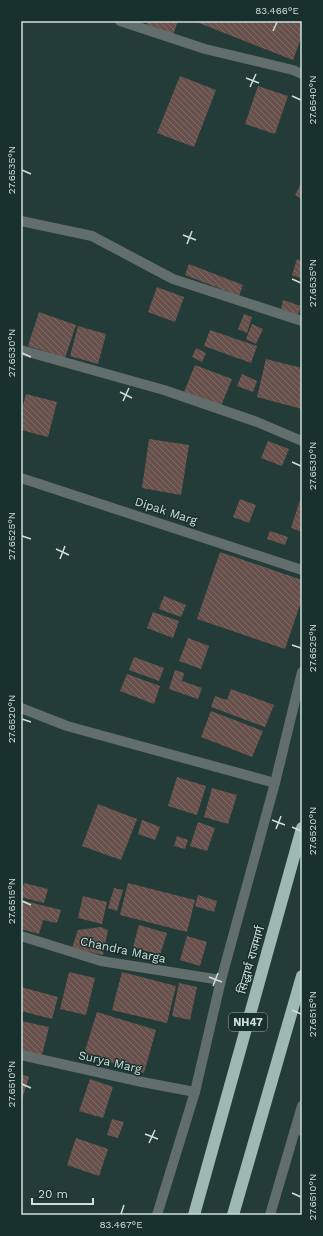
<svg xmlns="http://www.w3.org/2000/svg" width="323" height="1236" viewBox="0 0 323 1236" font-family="'Work Sans','Noto Sans Devanagari',sans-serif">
<defs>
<pattern id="building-back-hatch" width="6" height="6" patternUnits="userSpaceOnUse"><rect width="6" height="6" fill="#68514c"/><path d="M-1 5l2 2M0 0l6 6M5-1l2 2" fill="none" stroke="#7d6a65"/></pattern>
</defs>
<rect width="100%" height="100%" fill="#233c37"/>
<g fill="url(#building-back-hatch)">
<polygon points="148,21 178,21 173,35 146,25"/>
<polygon points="194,21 302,21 302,36 293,60"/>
<polygon points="180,76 216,90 194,147 157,133"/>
<polygon points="258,86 288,96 275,134 245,124"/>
<polygon points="302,182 302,199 295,195"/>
<polygon points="297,259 302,261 302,279 292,275"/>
<polygon points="189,264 243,285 239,296 185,275"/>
<polygon points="157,287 184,297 175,322 148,312"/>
<polygon points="283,300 301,306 298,315 281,309"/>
<polygon points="39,312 76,325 65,358 28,346"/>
<polygon points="244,314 252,317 247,333 238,329"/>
<polygon points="252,324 263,329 256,344 246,339"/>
<polygon points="78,326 106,334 98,364 70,356"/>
<polygon points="210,330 257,346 251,363 204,346"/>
<polygon points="196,348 206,353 202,362 192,357"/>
<polygon points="266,359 302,368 302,409 257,397"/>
<polygon points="195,365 232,379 221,406 184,392"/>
<polygon points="242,374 257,381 253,392 237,386"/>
<polygon points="26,394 57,402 48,437 21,430 21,413"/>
<polygon points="149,439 189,445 181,495 142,488"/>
<polygon points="268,441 289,449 282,466 261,458"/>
<polygon points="240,499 256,505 249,523 233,517"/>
<polygon points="300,500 302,501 302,532 291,528"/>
<polygon points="270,531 288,537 285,545 267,539"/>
<polygon points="220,552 302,580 302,599 285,649 197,619"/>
<polygon points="164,596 186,605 181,617 159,609"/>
<polygon points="153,612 179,621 173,638 147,628"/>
<polygon points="188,638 209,646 201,669 179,661"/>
<polygon points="134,657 164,668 159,681 129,670"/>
<polygon points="175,670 184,673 182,681 202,688 198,699 169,689"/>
<polygon points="127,674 160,686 154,704 120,691"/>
<polygon points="231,689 274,705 265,727 211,707 215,696 227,700"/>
<polygon points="211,711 263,731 252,757 201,737"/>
<polygon points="177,777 206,786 197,815 168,806"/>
<polygon points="212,788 237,795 228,824 204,817"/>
<polygon points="98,804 137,819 121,860 82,846"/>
<polygon points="142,820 160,827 155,840 138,834"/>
<polygon points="198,822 215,828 207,851 190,846"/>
<polygon points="177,836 188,840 185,849 174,846"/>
<polygon points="24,883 48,889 44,903 21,897"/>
<polygon points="128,883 195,900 187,932 120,915"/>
<polygon points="114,888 123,890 117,911 108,908"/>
<polygon points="198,895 217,901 214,912 195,906"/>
<polygon points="83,896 107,902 102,924 78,918"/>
<polygon points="21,900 61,910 57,923 43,920 39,934 21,929"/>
<polygon points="139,925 167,933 160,955 133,947"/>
<polygon points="101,927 108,930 103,955 72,948 78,930"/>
<polygon points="187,936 207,942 200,966 180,960"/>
<polygon points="69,972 95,978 86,1015 60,1009"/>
<polygon points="122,972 176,986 167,1023 112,1010"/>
<polygon points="179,983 197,987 190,1020 172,1016"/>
<polygon points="21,987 58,997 52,1019 21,1011"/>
<polygon points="97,1012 156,1030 144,1073 84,1054"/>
<polygon points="21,1021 49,1027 42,1055 21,1050"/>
<polygon points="21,1074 29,1077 21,1103"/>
<polygon points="90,1079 113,1087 103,1118 79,1111"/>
<polygon points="112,1119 124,1122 118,1138 107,1135"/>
<polygon points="76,1138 108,1149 99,1176 67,1165"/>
</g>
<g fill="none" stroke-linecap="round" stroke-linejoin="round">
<g stroke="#626e6b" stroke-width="10">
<polyline points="157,1215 195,1092 221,980 275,783 302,672"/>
<polyline points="270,1215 302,1106"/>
</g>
<g stroke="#626e6b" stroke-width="10">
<polyline points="120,21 205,49 293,70 302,74"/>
<polyline points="21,221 92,236 173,279 302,321"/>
<polyline points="21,350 164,390 257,422 302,441"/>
<polyline points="21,478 302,570"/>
<polyline points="21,708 67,726 275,783"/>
<polyline points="21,936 101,961 221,980"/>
<polyline points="21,1055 142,1082 195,1092"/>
<polyline points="296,1129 302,1131"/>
</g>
<g stroke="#9db9b2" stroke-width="12">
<polyline points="194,1215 302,828"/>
<polyline points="233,1215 302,976"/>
</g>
</g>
<path fill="none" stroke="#d1dfdb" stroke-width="1.5" d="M273,31L277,22M246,78L259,83M250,87L256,74M292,96L301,100M22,170L31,174M183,235L196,240M187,244L192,231M292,279L301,283M22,353L31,357M120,392L132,398M123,401L129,388M292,462L301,466M22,536L31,539M56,549L69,555M60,559L65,546M292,645L301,648M22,719L31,722M272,820L285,825M292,827L301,831M276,829L281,816M22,901L31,905M209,977L222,982M213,986L218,973M292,1010L301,1014M22,1084L31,1088M145,1134L158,1139M149,1143L155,1130M292,1193L301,1197M121,1214L124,1205"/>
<g text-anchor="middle" stroke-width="3" stroke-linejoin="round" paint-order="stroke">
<rect fill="#19312d" stroke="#9aaba7" stroke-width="1" x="229" y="1013" width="38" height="18" rx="3"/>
<g font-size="11" font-weight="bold" fill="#d1dfdb">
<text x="248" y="1026">NH47</text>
</g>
<g font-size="12" fill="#d1dfdb" stroke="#19312d">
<text transform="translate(166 511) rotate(18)" y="4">Dipak Marg</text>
<text transform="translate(123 950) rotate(12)" y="4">Chandra Marga</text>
<text transform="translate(251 960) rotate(-74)" y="4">सिद्धार्थ राजमार्ग</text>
<text transform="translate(110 1062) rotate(13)" y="4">Surya Marg</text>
</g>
</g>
<rect width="323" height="1236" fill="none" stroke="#19312d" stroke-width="44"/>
<path d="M32 1198v6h61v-6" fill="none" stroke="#d1dfdb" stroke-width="2"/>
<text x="38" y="1198" font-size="12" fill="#d1dfdb" stroke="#19312d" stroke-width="3" paint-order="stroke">20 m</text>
<rect x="22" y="22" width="279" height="1192" fill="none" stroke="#d1dfdb" stroke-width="1.5"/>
<g font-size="10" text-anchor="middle" fill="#d1dfdb">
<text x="277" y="14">83.466°E</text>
<text transform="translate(312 100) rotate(-90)" y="4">27.6540°N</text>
<text transform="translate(11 170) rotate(-90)" y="4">27.6535°N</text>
<text transform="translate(312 283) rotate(-90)" y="4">27.6535°N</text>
<text transform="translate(11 353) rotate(-90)" y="4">27.6530°N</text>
<text transform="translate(312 466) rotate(-90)" y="4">27.6530°N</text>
<text transform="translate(11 536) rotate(-90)" y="4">27.6525°N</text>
<text transform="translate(312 648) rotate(-90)" y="4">27.6525°N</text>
<text transform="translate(11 719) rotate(-90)" y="4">27.6520°N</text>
<text transform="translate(312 831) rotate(-90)" y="4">27.6520°N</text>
<text transform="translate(11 901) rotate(-90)" y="4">27.6515°N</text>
<text transform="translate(312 1014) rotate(-90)" y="4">27.6515°N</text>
<text transform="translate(11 1084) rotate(-90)" y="4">27.6510°N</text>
<text transform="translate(312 1197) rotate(-90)" y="4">27.6510°N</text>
<text x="121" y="1228">83.467°E</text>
</g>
</svg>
